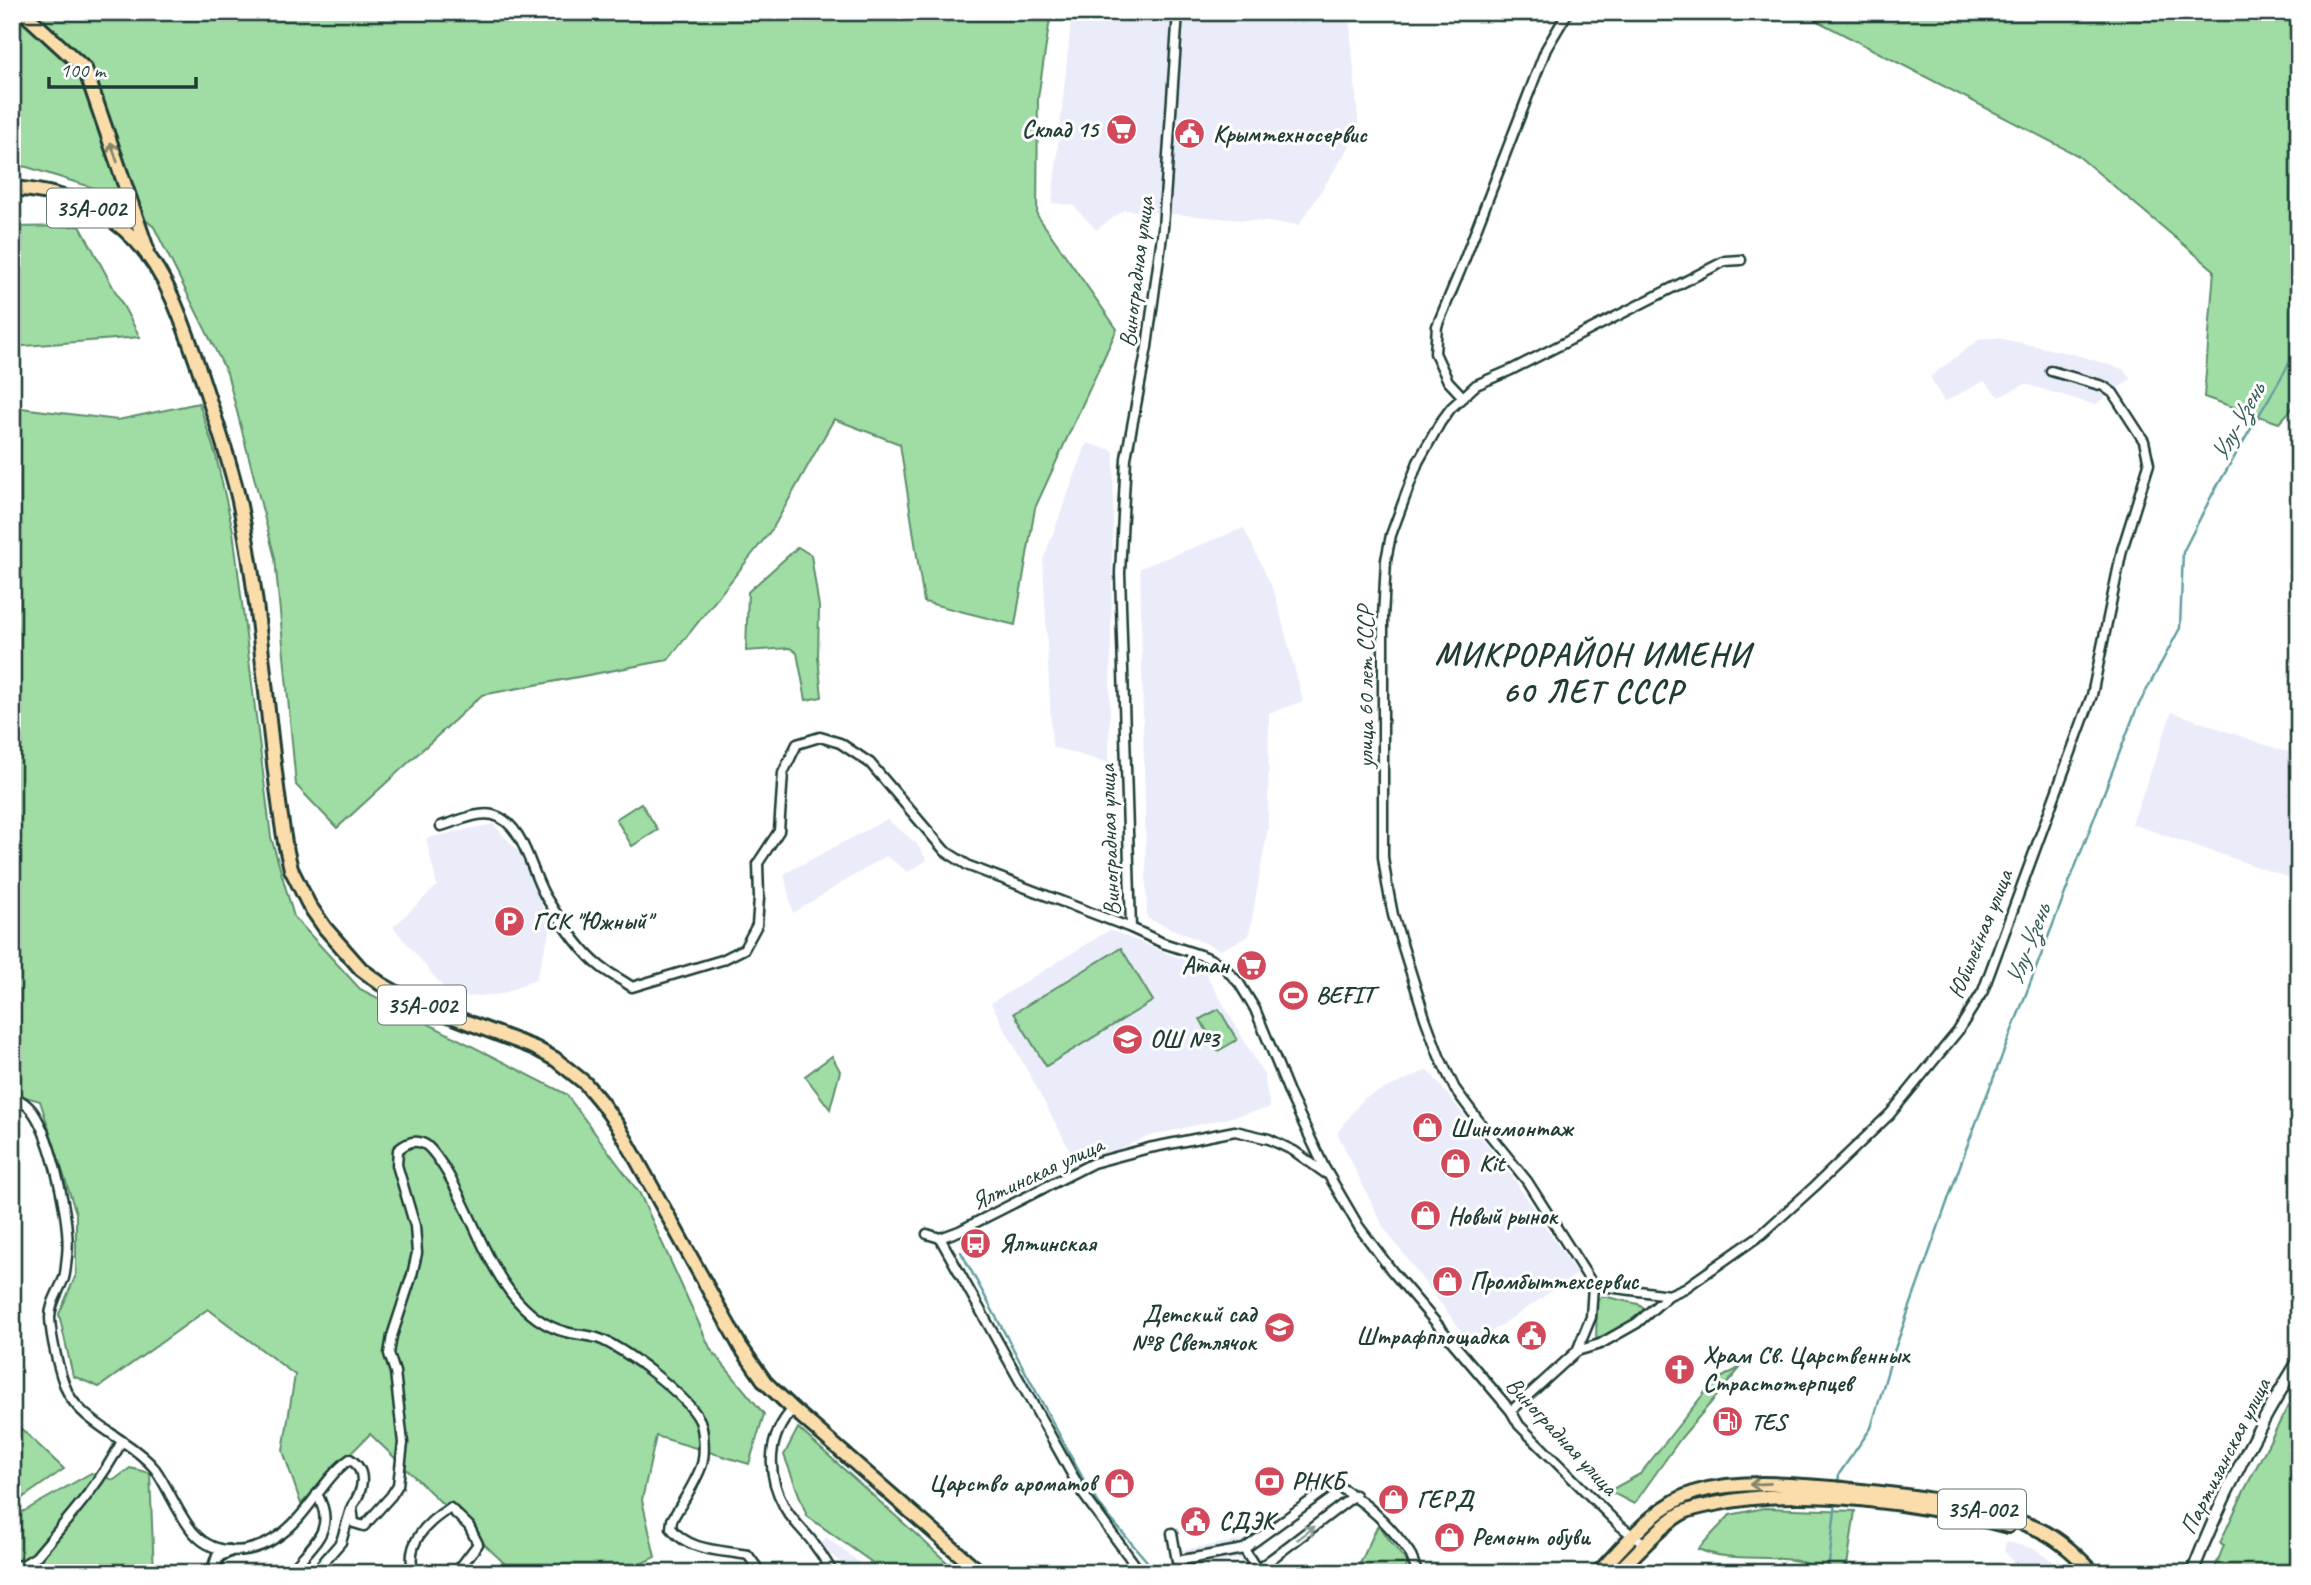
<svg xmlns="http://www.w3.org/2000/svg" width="2311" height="1585" viewBox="0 0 2311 1585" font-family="Caveat,sans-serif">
<rect width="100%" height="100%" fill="#fff"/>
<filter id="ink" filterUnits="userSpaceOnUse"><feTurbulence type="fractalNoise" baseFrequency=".0143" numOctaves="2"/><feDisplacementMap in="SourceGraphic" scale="14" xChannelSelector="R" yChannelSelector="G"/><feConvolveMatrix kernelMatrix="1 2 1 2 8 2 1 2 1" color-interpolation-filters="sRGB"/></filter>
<g filter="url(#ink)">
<g fill="#ebecfa">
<polygon points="1072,12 1349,12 1359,132 1299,225 1124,210 1096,230 1073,205 1052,203"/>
<polygon points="1981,338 1998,338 2073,354 2123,369 2131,379 2095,405 2025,384 1999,397 1984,381 1944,402 1930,377"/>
<polygon points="1087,443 1114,451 1109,763 1052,747 1043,560"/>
<polygon points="1244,528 1275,594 1303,701 1269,713 1268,827 1249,936 1221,950 1147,918 1140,568"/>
<polygon points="2172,712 2286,752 2299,744 2299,881 2132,824"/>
<polygon points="887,819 916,843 927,860 908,872 886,856 793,913 784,874"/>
<polygon points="493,824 519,852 551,928 536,979 502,994 467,997 444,988 393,927 437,886 426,838"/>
<polygon points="1110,930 1202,967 1264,1075 1270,1108 1146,1137 1079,1167 991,1003"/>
<polygon points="1428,1070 1512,1176 1577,1274 1472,1345 1384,1228 1337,1133 1364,1098"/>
<polygon points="826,1537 860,1563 853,1572 820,1546"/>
<polygon points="1246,1539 1269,1573 1250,1573 1240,1559 1179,1567 1177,1551"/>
<polygon points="2006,1542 2036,1549 2068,1573 2023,1573 2004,1551"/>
</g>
<g fill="#9fdda5" stroke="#5f8d6c" stroke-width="2">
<polygon points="12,12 1051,12 1038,98 1037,215 1117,329 1035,508 1015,625 924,602 900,444 834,419 773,528 668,660 482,695 337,828 296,785 275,558 227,373 154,227 113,194 27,167 12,165"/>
<polygon points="1800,12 2299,12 2299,401 2279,423 2204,397 2214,270 2077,155"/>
<polygon points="80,226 140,337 12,347 12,227"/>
<polygon points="199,403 216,456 233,531 271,837 294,917 360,989 566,1094 640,1194 711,1350 764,1414 749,1464 656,1436 642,1500 655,1557 622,1573 526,1573 507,1566 370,1434 301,1504 283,1451 295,1375 208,1309 99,1387 73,1376 59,1314 76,1275 76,1213 40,1101 12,1093 12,407 118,420"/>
<polygon points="798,547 811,555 819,607 818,657 822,697 806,700 797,653 790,648 746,651 748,592"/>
<polygon points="641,803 658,830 632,846 616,819"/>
<polygon points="1121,948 1153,1001 1046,1066 1014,1013"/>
<polygon points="1219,1009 1237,1040 1218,1051 1200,1019"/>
<polygon points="832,1056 840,1071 830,1109 805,1076"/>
<path d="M1603,1296L1638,1304L1644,1309C1638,1325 1611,1335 1596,1342L1597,1300Z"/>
<polygon points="1741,1367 1681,1438 1634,1504 1609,1491 1640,1474 1713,1382"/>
<polygon points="2299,1385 2299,1573 2213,1573 2224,1545 2220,1543 2244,1491"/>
<polygon points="12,1420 64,1469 12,1505"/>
<polygon points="798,1428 959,1573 887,1573 807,1516 784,1455"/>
<polygon points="130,1468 150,1473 154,1573 25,1573 12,1560 12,1518 91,1473 114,1480"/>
<path d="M1764,1508L1855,1511L1846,1573C1826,1573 1811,1563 1792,1560C1761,1555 1727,1562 1698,1549L1730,1515Z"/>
<polygon points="1378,1525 1408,1564 1403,1573 1353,1573 1359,1566"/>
</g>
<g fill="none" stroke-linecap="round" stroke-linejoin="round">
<g stroke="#629ea0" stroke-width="2.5">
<polyline points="961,1252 1087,1486 1104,1511 1157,1573"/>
<polyline points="1838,1484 1839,1474 1871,1428 1891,1360 1966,1149 2136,710 2180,628 2183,552 2212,495 2299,347"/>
<polyline points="1828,1573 1836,1501"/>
</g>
<defs>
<g id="minor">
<polyline points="1178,12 1163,228 1147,347 1126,458 1120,573 1131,928 1163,943 1206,957 1222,965 1239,983 1255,1009 1291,1097 1324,1167 1359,1227 1392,1271 1511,1411 1519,1425 1618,1524 1646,1546"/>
<polyline points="1568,12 1546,49 1460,271 1437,326 1435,353 1448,381 1463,397 1451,408 1440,423 1418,462 1391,535 1386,560 1383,618 1383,857 1387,884 1393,915 1425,1018 1439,1056 1455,1089 1481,1124 1527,1181 1593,1285 1669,1295"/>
<polyline points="1463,397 1476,385 1511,370 1725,261 1741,260"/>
<path d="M441,826C456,822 478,811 493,815C525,823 531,875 547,899C560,920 581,952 601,967C610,974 622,980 632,987L722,960L744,949L757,925L759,898L758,863L779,831L783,773L797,744L820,737L840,743L870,763L945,851L969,866L1131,928"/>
<path d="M12,1096C21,1100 27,1104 33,1112C52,1139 71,1223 67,1256C66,1263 66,1271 64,1278C59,1291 50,1303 50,1318C51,1338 59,1373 67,1391C77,1413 104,1428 122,1441C100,1484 67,1520 36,1557L23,1565L12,1566"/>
<polyline points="927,1234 940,1238 1083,1494 1138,1569 1144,1573"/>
<polyline points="940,1238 959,1231 1093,1163 1149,1148 1235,1131 1269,1139 1294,1151 1325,1173"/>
<polyline points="1577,1351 1591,1317 1593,1285"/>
<path d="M793,1409C767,1437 766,1473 784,1506C790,1518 802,1529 811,1540C818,1549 824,1558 830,1568L826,1573"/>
<polyline points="1511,1411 1577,1351 1600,1344 1637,1323 1669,1295 1685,1288 1762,1234 1815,1186 1890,1114 1958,1031 1983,991 2092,695 2122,550 2149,464 2144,441 2113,393 2103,386 2051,371"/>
<path d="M122,1441C134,1449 146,1458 155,1469C168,1487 180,1518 194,1533C216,1558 252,1554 277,1537C308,1517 321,1480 350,1459C368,1471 363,1491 352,1506L354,1523L364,1526L391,1496L398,1485L403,1443L395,1372L389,1354L392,1336L412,1275L417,1253L415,1226L397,1165L398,1150C406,1143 415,1138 426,1145C433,1150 438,1159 443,1166C469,1206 482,1255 511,1293C525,1311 542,1326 566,1332C576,1335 587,1335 597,1338C622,1346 689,1397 700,1421C704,1432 705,1453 702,1464C696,1483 682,1502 672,1520L671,1528C689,1552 722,1550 748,1555L761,1573"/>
<path d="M1172,1533L1177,1561L1244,1549L1334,1484C1364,1500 1389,1524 1409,1552C1413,1559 1414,1566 1418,1573"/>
<polyline points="1244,1549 1259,1573"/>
<path d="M295,1566C316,1542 336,1527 317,1494"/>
<polyline points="1257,1570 1355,1495"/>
<polyline points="314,1573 341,1542 351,1509"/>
<path d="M414,1573C404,1544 427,1522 450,1508L469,1526L478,1544L456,1573"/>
</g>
<path id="tertiary" d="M2192,1573C2221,1498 2257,1428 2299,1360"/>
<polyline id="secondary" points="213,1571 218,1556 229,1551"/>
<g id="trunk">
<polyline points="23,12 85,69 147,249"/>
<path d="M12,188C58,191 104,206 136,241C168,275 184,326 199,369C213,413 229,456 239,501C263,614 266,730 285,843L291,869L309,905L325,928L361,969L381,984L409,1000L535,1048L555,1059L585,1083L600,1101L618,1126L740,1346L765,1382L793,1409L981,1573"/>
<path d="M1598,1573C1626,1544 1656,1504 1696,1492C1743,1479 1795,1485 1844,1489C1913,1496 1976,1502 2040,1530C2061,1540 2078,1557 2094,1573"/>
<path d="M1616,1573C1635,1556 1663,1522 1684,1512C1693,1508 1705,1506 1715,1504C1803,1485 1922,1503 2008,1526"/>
</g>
</defs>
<use href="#minor" stroke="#1f3d34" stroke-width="13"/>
<use href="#tertiary" stroke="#1f3d34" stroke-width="15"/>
<use href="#secondary" stroke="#1f3d34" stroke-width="16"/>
<use href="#trunk" stroke="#1f3d34" stroke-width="18"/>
<use href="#minor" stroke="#fff" stroke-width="8"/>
<use href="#tertiary" stroke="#fff" stroke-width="10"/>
<use href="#secondary" stroke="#fff" stroke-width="10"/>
<use href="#trunk" stroke="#fbddab" stroke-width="12"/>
</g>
<defs><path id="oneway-shaft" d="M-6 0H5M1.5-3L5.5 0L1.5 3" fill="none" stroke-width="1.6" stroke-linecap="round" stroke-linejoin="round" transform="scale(1.75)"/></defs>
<g stroke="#82856a">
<use href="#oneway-shaft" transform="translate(114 152) rotate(-109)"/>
<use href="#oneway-shaft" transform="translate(1760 1484) rotate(177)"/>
</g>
<use stroke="#8f9e9a" href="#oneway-shaft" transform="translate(1306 1533) rotate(-37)"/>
</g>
<defs>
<symbol id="supermarket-disc" viewBox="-11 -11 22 22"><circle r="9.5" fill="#d1495b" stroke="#fff"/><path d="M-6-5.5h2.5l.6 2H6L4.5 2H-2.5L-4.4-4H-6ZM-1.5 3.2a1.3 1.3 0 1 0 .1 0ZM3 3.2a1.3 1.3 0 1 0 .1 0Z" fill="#fff"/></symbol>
<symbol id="civic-disc" viewBox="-11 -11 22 22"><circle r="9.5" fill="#d1495b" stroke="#fff"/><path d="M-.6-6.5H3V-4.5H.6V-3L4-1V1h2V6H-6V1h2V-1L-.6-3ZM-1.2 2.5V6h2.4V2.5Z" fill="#fff"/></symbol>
<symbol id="parking-disc" viewBox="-11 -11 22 22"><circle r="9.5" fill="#d1495b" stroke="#fff"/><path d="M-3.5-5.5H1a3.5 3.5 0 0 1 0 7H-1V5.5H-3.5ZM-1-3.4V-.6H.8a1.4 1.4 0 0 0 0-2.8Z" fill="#fff"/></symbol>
<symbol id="stadium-disc" viewBox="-11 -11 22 22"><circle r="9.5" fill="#d1495b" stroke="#fff"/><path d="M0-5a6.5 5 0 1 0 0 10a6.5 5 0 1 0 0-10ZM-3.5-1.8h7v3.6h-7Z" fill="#fff"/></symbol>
<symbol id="school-disc" viewBox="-11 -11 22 22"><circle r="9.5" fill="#d1495b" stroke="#fff"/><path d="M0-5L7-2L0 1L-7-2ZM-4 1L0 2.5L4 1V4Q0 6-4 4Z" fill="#fff"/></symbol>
<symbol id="shop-disc" viewBox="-11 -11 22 22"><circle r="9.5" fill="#d1495b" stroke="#fff"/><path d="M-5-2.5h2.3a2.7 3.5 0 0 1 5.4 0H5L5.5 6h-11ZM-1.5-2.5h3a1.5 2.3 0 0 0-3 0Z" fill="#fff"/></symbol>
<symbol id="bus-disc" viewBox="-11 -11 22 22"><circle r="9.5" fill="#d1495b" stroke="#fff"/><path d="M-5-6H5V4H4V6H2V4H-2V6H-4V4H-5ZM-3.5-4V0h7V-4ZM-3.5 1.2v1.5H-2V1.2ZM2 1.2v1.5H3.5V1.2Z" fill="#fff"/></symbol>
<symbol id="church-disc" viewBox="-11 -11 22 22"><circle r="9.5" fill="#d1495b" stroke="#fff"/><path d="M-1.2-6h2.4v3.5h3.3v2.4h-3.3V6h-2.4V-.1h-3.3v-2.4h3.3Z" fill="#fff"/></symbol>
<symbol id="fuel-disc" viewBox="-11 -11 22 22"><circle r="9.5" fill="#d1495b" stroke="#fff"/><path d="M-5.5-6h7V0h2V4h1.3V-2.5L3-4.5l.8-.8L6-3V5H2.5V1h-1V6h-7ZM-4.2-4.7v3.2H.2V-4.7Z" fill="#fff"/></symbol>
<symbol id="bank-disc" viewBox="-11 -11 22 22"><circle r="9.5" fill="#d1495b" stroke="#fff"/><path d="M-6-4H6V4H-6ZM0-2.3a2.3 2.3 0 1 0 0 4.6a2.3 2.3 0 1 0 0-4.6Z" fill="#fff"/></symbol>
</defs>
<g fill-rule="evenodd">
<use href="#supermarket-disc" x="1104" y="112" width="35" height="35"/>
<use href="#civic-disc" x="1172" y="116" width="35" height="35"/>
<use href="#parking-disc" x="492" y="904" width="35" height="35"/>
<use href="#supermarket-disc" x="1234" y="948" width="35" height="35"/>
<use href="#stadium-disc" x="1276" y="978" width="35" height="35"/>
<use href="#school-disc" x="1110" y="1022" width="35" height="35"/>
<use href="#shop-disc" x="1410" y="1110" width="35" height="35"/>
<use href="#shop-disc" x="1438" y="1146" width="35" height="35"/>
<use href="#shop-disc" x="1408" y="1198" width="35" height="35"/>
<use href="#bus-disc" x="958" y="1226" width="35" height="35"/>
<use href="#shop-disc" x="1430" y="1264" width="35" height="35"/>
<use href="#school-disc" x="1262" y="1310" width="35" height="35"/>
<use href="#civic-disc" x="1514" y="1318" width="35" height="35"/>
<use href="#church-disc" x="1662" y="1352" width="35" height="35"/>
<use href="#fuel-disc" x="1710" y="1404" width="35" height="35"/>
<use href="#bank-disc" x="1252" y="1464" width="35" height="35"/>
<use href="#shop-disc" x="1102" y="1466" width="35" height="35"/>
<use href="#shop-disc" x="1376" y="1482" width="35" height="35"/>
<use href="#civic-disc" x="1178" y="1504" width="35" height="35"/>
<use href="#shop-disc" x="1432" y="1520" width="35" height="35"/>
</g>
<g text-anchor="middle" stroke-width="6" stroke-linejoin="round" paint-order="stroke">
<g fill="#fff" stroke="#627771" stroke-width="2">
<rect x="47" y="188.5" width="88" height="39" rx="5"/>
<rect x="378" y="985.5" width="88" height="39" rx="5"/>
<rect x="1938" y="1489.5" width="88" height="39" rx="5"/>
</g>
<g font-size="23" font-weight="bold" fill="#1f3d34">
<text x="91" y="216">35А-002</text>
<text x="422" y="1013">35А-002</text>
<text x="1982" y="1517">35А-002</text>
</g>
<g font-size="24" font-weight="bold" fill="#1f3d34" stroke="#fff" text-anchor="start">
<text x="1098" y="137" text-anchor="end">Склад 15</text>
<text x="1213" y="142">Крымтехносервис</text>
<text x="533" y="929">ГСК "Южный"</text>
<text x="1229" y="973" text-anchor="end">Атан</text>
<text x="1316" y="1003">BEFIT</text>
<text x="1150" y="1047">ОШ №3</text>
<text x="1450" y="1136">Шиномонтаж</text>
<text x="1479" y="1171">Kit</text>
<text x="1448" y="1224">Новый рынок</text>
<text x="999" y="1251">Ялтинская</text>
<text x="1470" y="1289">Промбыттехсервис</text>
<text x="1256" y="1322" text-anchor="end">Детский сад<tspan x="1256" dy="28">№8 Светлячок</tspan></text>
<text x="1508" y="1344" text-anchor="end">Штрафплощадка</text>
<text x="1703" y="1363">Храм Св. Царственных<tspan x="1703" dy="28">Страстотерпцев</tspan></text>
<text x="1751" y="1430">TES</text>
<text x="1292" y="1489">РНКБ</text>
<text x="1096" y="1491" text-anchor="end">Царство ароматов</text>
<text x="1417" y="1507">ГЕРД</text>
<text x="1219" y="1529">СДЭК</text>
<text x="1472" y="1545">Ремонт обуви</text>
</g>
<g font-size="24" fill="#1f3d34" stroke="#fff">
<text transform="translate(1136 272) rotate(-83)" y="8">Виноградная улица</text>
<text transform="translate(1365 687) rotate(-90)" y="8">улица 60 лет СССР</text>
<text transform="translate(1109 840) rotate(-92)" y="8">Виноградная улица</text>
<text transform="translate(1980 934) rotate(-68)" y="8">Юбилейная улица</text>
<text transform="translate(1037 1173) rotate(-25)" y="8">Ялтинская улица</text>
<text transform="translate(1562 1436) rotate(47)" y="8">Виноградная улица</text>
<text transform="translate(2225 1456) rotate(-63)" y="8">Партизанская улица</text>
</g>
<g font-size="26" font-style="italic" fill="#355d58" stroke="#fff">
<text transform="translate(2237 422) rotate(-61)" y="9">Улу-Узень</text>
<text transform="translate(2027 945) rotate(-69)" y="9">Улу-Узень</text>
</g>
<g font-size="32" font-weight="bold" letter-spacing="2" fill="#1f3d34" stroke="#fff">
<text x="1593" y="665">МИКРОРАЙОН ИМЕНИ<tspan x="1593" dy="37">60 ЛЕТ СССР</tspan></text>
</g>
</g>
<rect width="2311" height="1585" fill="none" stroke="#fff" stroke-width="42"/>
<rect x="21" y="21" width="2269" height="1543" fill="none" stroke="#1f3d34" stroke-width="2.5" filter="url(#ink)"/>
<path d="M49 77v10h147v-10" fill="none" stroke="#1f3d34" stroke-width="3.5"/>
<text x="60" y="77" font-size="21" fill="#1f3d34" stroke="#ffffff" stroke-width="5" paint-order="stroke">100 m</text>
</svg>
